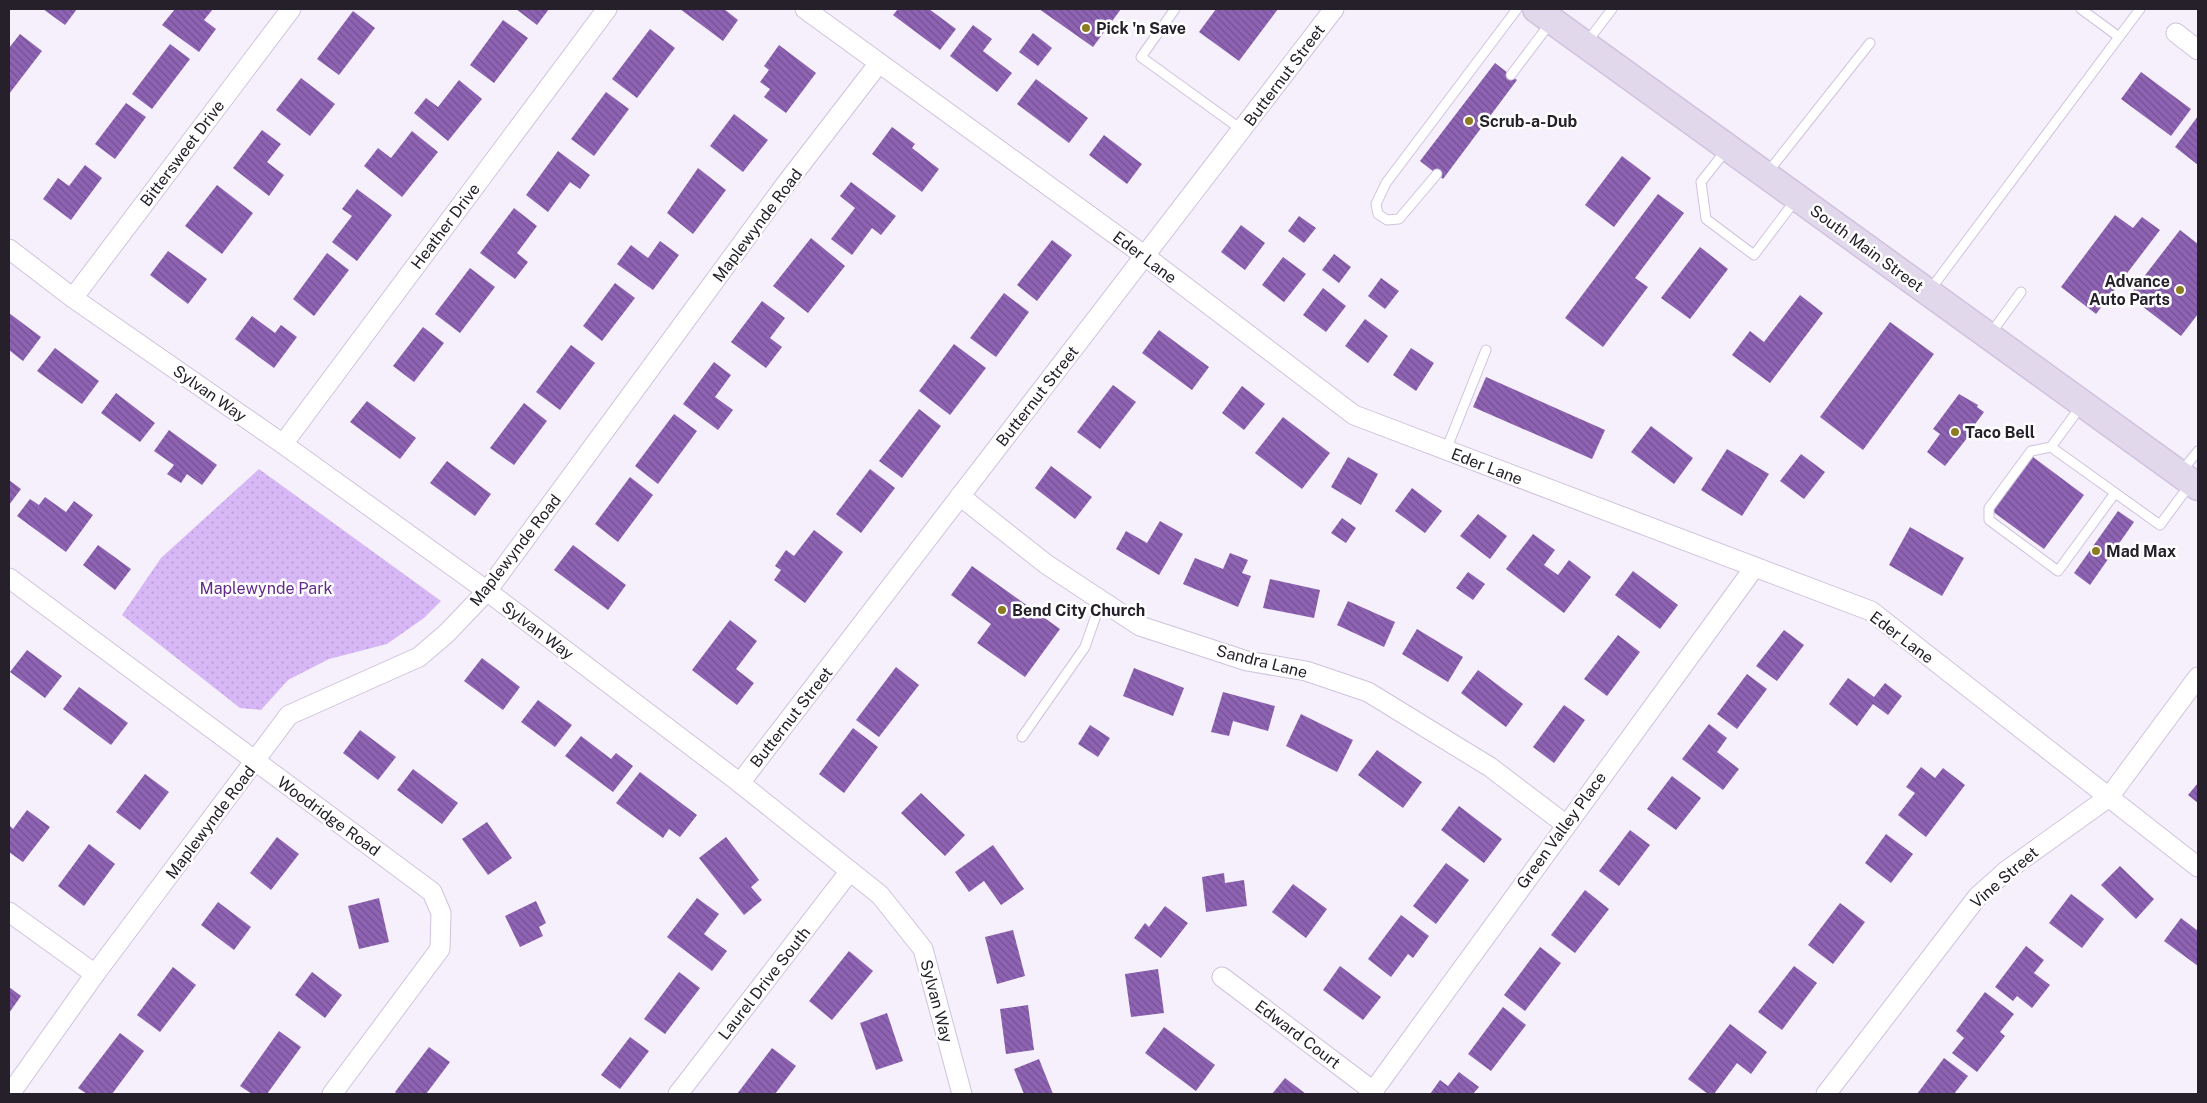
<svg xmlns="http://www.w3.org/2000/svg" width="2207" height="1103" viewBox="0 0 2207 1103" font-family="'Public Sans',sans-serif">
<defs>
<pattern id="green-dots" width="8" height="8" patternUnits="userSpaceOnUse" patternTransform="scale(1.25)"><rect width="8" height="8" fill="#d7b7f5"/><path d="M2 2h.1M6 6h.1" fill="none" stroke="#b89dd2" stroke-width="1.8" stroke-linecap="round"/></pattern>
<pattern id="building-back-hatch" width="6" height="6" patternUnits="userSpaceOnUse" patternTransform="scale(1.25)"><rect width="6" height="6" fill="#8e63b3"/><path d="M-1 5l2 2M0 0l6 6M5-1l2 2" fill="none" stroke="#745192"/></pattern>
</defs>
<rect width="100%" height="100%" fill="#f5f0fb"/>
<polygon fill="url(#green-dots)" points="259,469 441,601 424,618 387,644 329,659 288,680 261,710 240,708 122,615 161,558"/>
<g fill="url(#building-back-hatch)">
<polygon points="43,9 77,9 65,25"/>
<polygon points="175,9 213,9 204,20 216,29 199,52 162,25"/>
<polygon points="516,9 549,9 537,25"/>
<polygon points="680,9 724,9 738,20 723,41"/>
<polygon points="898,9 929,9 956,29 940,50 893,15"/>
<polygon points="1039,9 1121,9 1093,47"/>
<polygon points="1216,9 1278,9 1239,61 1199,32"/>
<polygon points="353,11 375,28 339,75 317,59"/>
<polygon points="503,20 528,38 494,83 470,65"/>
<polygon points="973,25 992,39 983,51 1012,73 997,92 950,56"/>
<polygon points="650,29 675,48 637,98 612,79"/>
<polygon points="1033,33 1052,48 1038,66 1019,52"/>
<polygon points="20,34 42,51 9,94 9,48"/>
<polygon points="170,44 190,59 152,109 132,94"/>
<polygon points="779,45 816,73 786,113 764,97 770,89 760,82 769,70 764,66"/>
<polygon points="1495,63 1517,80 1443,179 1420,161"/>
<polygon points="2141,72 2191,109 2171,136 2121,99"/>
<polygon points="301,78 335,104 310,136 276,110"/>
<polygon points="1036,79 1088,118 1069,143 1017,104"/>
<polygon points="459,80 482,99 448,141 414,113 426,98 438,107"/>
<polygon points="606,92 629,109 594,156 571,139"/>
<polygon points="126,103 146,117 115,159 95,144"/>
<polygon points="734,114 768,140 743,172 710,146"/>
<polygon points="2198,116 2198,165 2175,147"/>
<polygon points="892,127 915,144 912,148 939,169 922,192 872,154"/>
<polygon points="262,130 281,144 267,162 284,175 269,196 233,168"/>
<polygon points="412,131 438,152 402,197 364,166 378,148 391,158"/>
<polygon points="1104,135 1142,164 1127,184 1089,155"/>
<polygon points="558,151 590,175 580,189 570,182 548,212 526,195"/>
<polygon points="1622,156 1651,178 1614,227 1585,205"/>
<polygon points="85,165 102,178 71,220 43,199 58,178 69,186"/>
<polygon points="698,168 726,190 693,234 667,213"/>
<polygon points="851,182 896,216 881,235 872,228 852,255 831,239 855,208 840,196"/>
<polygon points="217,185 253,213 222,254 185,226"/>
<polygon points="357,189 392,215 357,261 332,242 352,216 342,209"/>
<polygon points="1658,194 1684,213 1635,278 1648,287 1603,347 1565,318"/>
<polygon points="514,208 537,226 517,253 528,262 515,279 480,253"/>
<polygon points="2115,215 2133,228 2142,217 2160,230 2096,314 2061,287"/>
<polygon points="1299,216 1316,228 1304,243 1288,231"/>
<polygon points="1241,225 1265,243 1245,270 1221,252"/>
<polygon points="2180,230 2198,244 2198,314 2181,336 2129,296"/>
<polygon points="811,238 845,266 808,313 773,286"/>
<polygon points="1052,240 1072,255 1037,301 1017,285"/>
<polygon points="660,241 679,255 653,290 617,264 631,245 648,258"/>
<polygon points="1700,247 1728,269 1690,319 1661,298"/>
<polygon points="168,251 207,279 188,304 150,275"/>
<polygon points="327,253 349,270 314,316 293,299"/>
<polygon points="1334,254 1351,267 1339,283 1322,270"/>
<polygon points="1283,257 1306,274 1284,302 1262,285"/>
<polygon points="470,268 495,287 460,333 435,314"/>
<polygon points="1381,278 1399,291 1385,309 1368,296"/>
<polygon points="615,283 635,298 602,341 583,326"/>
<polygon points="1323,288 1346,306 1326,332 1303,315"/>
<polygon points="1004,293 1029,312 996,357 970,338"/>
<polygon points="1800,295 1823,313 1770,383 1732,355 1750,331 1764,342"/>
<polygon points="762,301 785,318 770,338 782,347 766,368 731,342"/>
<polygon points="9,313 41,337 23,361 9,350"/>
<polygon points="252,316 275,333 281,325 297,337 274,368 235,339"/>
<polygon points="1365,319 1388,336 1368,363 1345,346"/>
<polygon points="1890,322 1934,354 1863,450 1820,417"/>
<polygon points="423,327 444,343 414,382 393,366"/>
<polygon points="1159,330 1209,367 1192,390 1142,353"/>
<polygon points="954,344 986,368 950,415 919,391"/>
<polygon points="571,345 595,363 560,410 536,392"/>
<polygon points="55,348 99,381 82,404 37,371"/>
<polygon points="1411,348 1434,363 1416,391 1393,375"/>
<polygon points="714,362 731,375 715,397 733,410 718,430 683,404"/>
<polygon points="1486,377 1605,430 1592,459 1473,407"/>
<polygon points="1113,385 1136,402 1100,449 1077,432"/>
<polygon points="1242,386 1265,404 1244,430 1222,413"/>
<polygon points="116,393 155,423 140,442 101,413"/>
<polygon points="1959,394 1978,405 1977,407 1984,412 1973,427 1975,428 1945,466 1927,452 1940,434 1933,429"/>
<polygon points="367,401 416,438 400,459 350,422"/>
<polygon points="524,403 547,421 514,465 490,448"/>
<polygon points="919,409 941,426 902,478 879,461"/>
<polygon points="674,414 697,431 658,484 635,466"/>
<polygon points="1283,417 1330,453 1302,489 1255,453"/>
<polygon points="1651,426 1693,458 1674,484 1631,452"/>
<polygon points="169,430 217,465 202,485 187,474 181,483 167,474 174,465 154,451"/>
<polygon points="1727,449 1769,474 1742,516 1701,490"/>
<polygon points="1801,454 1825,472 1804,499 1780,481"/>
<polygon points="1348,457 1378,474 1361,505 1331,487"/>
<polygon points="2033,457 2084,495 2044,549 1992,511"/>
<polygon points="447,461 491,494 475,516 430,483"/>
<polygon points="1051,466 1092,497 1075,519 1035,488"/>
<polygon points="870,469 895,488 861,533 836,514"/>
<polygon points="630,477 653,495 618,542 595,524"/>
<polygon points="9,480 21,489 9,505"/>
<polygon points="1412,488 1442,511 1425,533 1395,511"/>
<polygon points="45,497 66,512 74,501 93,515 66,552 17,516 30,499 39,505"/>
<polygon points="2118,511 2134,522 2090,585 2074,573"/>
<polygon points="1478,514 1507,536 1490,559 1460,536"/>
<polygon points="1342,518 1356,528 1346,543 1331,533"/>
<polygon points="1160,521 1183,534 1159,575 1116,549 1126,531 1147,543"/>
<polygon points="1910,527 1964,558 1942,596 1889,565"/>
<polygon points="814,530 843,552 805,603 774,580 781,570 775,566 786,550 794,556"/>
<polygon points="1533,534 1555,550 1544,565 1558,575 1569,560 1591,577 1564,613 1506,569"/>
<polygon points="98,545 131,569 115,590 83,565"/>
<polygon points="573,545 626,585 608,610 554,570"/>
<polygon points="1230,553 1248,560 1242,573 1251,576 1238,607 1183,584 1195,558 1223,569"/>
<polygon points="972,566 1060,629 1025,677 977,643 991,624 951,595"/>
<polygon points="1633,571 1678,605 1660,629 1615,595"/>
<polygon points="1468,572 1485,584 1473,600 1456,588"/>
<polygon points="1270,579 1320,590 1314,618 1263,608"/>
<polygon points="1348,601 1395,622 1384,647 1337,625"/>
<polygon points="730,620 757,641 736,669 754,683 737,705 692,670"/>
<polygon points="1417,629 1463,657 1448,682 1402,654"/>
<polygon points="1784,630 1804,645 1777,681 1756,666"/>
<polygon points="1618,635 1640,652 1607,696 1584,679"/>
<polygon points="27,650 62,676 45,698 10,672"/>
<polygon points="482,658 520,687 503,710 464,681"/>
<polygon points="896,667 919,685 879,737 856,720"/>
<polygon points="1134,668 1184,688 1173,716 1123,696"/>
<polygon points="1478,670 1523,704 1506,727 1461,693"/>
<polygon points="1747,674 1767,689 1737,729 1717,714"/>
<polygon points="1848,678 1874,697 1885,683 1902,696 1888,715 1873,704 1857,726 1829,704"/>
<polygon points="79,687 128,723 111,745 63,709"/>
<polygon points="1223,692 1275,706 1268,731 1233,721 1229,736 1211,732"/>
<polygon points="538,700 572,725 555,747 521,722"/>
<polygon points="1564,705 1585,720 1554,763 1533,747"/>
<polygon points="1301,714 1353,740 1337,772 1286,746"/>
<polygon points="1709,724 1727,738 1717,752 1739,769 1723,790 1682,759"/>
<polygon points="1090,725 1110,738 1098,757 1078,744"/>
<polygon points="853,728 878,747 844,793 819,774"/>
<polygon points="360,730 396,757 378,780 343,753"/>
<polygon points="581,736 611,759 616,753 633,766 613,792 565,756"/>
<polygon points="1377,750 1422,782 1403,808 1358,775"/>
<polygon points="1921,767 1935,778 1943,768 1965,785 1926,837 1898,815 1915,793 1906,787"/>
<polygon points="413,769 458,803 442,824 397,790"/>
<polygon points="640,772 697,815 680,837 669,829 663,838 616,803"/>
<polygon points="145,774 169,792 140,830 116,812"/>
<polygon points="1672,776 1701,798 1676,830 1647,809"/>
<polygon points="2198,783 2198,803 2188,795"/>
<polygon points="921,793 965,835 945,856 901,813"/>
<polygon points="1459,806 1502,839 1484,863 1441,830"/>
<polygon points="27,810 50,827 23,862 9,852 9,825 13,829"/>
<polygon points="487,822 512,858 488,875 462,839"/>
<polygon points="1630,830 1650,845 1619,886 1599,871"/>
<polygon points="1886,834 1913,854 1891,883 1865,863"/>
<polygon points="277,837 299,854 271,890 250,873"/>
<polygon points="726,837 759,880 751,887 762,900 744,915 699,858"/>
<polygon points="89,844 115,864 84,906 58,886"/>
<polygon points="993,845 1024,889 1001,905 984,881 969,892 955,872"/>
<polygon points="1446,863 1469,880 1436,924 1413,906"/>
<polygon points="2120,866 2154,899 2136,919 2101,885"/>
<polygon points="1224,873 1225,883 1244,880 1247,906 1206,912 1202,877"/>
<polygon points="1293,884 1327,909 1306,938 1272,912"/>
<polygon points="1585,890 1609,909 1575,953 1551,935"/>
<polygon points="2071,894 2104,919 2082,948 2049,923"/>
<polygon points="379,898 389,942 359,949 348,906"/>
<polygon points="697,898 719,914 704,934 727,951 712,971 667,937"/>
<polygon points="536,901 546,923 539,927 543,936 520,947 505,916"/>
<polygon points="218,902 251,927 234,950 201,925"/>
<polygon points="1840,903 1865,922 1833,964 1808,945"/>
<polygon points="1165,906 1188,923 1161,958 1134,938 1145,923 1149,927"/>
<polygon points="1401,915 1429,936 1413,958 1408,954 1391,977 1368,959"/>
<polygon points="2181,918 2198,931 2198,966 2164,941"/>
<polygon points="1013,930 1025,976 997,984 985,937"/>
<polygon points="2026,946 2044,960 2034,973 2050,985 2032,1008 2017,996 2013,1001 1995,987"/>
<polygon points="1540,947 1561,963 1525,1011 1504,995"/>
<polygon points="849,951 873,971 832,1020 809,1001"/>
<polygon points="1340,966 1381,997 1363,1020 1323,990"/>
<polygon points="1794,966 1817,983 1782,1030 1758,1012"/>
<polygon points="173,967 196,985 160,1032 137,1015"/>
<polygon points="1158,969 1164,1013 1131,1017 1125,974"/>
<polygon points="312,972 342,995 325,1018 295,995"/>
<polygon points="679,972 700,988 665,1034 644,1019"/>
<polygon points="9,987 21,996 9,1013"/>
<polygon points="1985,992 2014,1014 2000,1032 2005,1036 1977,1072 1952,1053 1964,1038 1956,1031"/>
<polygon points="1028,1005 1034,1050 1006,1054 1000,1009"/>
<polygon points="1503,1007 1526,1025 1491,1071 1468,1054"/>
<polygon points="887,1013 903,1061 876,1070 860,1023"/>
<polygon points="1730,1024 1767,1052 1751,1074 1737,1063 1714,1094 1708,1094 1688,1079"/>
<polygon points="1164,1027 1215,1065 1196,1091 1145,1053"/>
<polygon points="279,1031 301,1047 267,1094 252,1094 240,1086"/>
<polygon points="120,1033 144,1051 112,1094 87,1094 78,1088"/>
<polygon points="630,1037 649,1051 620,1089 601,1075"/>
<polygon points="429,1047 450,1062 426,1094 398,1094 395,1092"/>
<polygon points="772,1048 796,1066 775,1094 737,1094"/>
<polygon points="1944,1058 1968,1076 1954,1094 1917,1094"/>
<polygon points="1039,1059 1053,1094 1024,1094 1014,1069"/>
<polygon points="1459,1072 1479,1087 1473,1094 1430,1094 1440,1080 1448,1086"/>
<polygon points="1285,1078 1306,1094 1272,1094"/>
</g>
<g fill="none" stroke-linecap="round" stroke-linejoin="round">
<defs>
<g id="lane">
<polyline points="1175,9 1141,57 1242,130"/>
<polyline points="2081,9 2119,37"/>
<polyline points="1587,42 1612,9"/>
<polyline points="1511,75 1551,22"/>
<polyline points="1727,149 1701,182 1706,219 1754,255 1797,198"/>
<polyline points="1768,172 1870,43"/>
<polyline points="1437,174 1399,219 1387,220 1378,214 1376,204 1386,183 1517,9"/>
<polyline points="1930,290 2140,9"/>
<polyline points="1991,333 2021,292"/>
<polyline points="2081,406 2051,447 2160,525 2191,483"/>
<polyline points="2051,447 2031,451 1989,508 1989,520 2058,571 2115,493"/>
<polyline points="1446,450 1486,350"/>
<polyline points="2181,472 2198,451"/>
<polyline points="1022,737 1085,647 1101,601"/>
</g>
<g id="street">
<polyline points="805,9 1145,256 1354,415 1871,611 2198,867"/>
<polyline points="2176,33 2198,50"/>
<polyline points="9,249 73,298 283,444 487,591 740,783 880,895 923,949 962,1094"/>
<polyline points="73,298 291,9"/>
<polyline points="283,444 607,9"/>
<polyline points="960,496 1046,564 1140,626 1247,661 1306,671 1368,692 1490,767 1565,824"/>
<polyline points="9,578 432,892 441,913 440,949 332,1094"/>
<polyline points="740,783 1334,9"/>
<polyline points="9,912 95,974"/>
<polyline points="1222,977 1373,1091"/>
<polyline points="10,1094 95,974 289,715 419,657 447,633 487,591 785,185 879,63"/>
<polyline points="678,1094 850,871"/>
<polyline points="1371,1094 1754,568"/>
<polyline points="1826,1094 1978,896 2006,871 2109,797 2198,677"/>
</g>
<polyline id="secondary" points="1536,9 2198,487"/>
</defs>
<use href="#lane" stroke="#d0c2de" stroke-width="11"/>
<use href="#street" stroke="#d0c2de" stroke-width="21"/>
<use href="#secondary" stroke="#d0c2de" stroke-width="29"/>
<use href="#lane" stroke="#fff" stroke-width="9"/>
<use href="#street" stroke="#fff" stroke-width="19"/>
<use href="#secondary" stroke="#e2d8eb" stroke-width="26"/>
</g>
<g fill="#8c7b20" stroke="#fff" stroke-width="2">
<circle cx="1086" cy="28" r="5"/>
<circle cx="1469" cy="121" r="5"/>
<circle cx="2180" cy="290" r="5"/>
<circle cx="1955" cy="432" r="5"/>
<circle cx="2096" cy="551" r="5"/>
<circle cx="1002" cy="610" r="5"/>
</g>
<g text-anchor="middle" stroke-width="5" stroke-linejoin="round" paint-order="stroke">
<g font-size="16" font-weight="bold" fill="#25202a" stroke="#fff" text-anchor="start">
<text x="1096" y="34">Pick 'n Save</text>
<text x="1479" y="127">Scrub-a-Dub</text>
<text x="2170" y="287" text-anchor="end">Advance<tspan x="2170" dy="18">Auto Parts</tspan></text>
<text x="1965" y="438">Taco Bell</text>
<text x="2106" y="557">Mad Max</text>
<text x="1012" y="616">Bend City Church</text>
</g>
<g font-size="16" fill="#25202a" stroke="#fff">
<text transform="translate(1284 75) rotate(-53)" y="6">Butternut Street</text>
<text transform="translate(182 153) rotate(-53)" y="6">Bittersweet Drive</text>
<text transform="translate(757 225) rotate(-53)" y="6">Maplewynde Road</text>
<text transform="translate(445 226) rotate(-53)" y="6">Heather Drive</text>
<text transform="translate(1867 248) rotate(36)" y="6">South Main Street</text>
<text transform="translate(1145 257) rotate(37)" y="6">Eder Lane</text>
<text transform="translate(210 393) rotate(35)" y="6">Sylvan Way</text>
<text transform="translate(1037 396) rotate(-52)" y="6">Butternut Street</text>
<text transform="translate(1487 466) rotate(21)" y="6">Eder Lane</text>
<text transform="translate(515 550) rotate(-52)" y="6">Maplewynde Road</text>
<text transform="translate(538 630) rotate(37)" y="6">Sylvan Way</text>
<text transform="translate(1902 637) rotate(37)" y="6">Eder Lane</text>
<text transform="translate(1262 661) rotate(14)" y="6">Sandra Lane</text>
<text transform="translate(791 717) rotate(-52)" y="6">Butternut Street</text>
<text transform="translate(329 816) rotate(36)" y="6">Woodridge Road</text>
<text transform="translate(210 822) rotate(-53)" y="6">Maplewynde Road</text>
<text transform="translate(1561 830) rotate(-54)" y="6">Green Valley Place</text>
<text transform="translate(2004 877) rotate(-41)" y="6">Vine Street</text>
<text transform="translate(764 983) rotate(-52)" y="6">Laurel Drive South</text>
<text transform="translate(937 1001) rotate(75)" y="6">Sylvan Way</text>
<text transform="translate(1298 1034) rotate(37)" y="6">Edward Court</text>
</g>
<g font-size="16" fill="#632a8b" stroke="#fff">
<text x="266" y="594">Maplewynde Park</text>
</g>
</g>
<rect width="2207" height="1103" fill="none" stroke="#25202a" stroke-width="20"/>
</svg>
